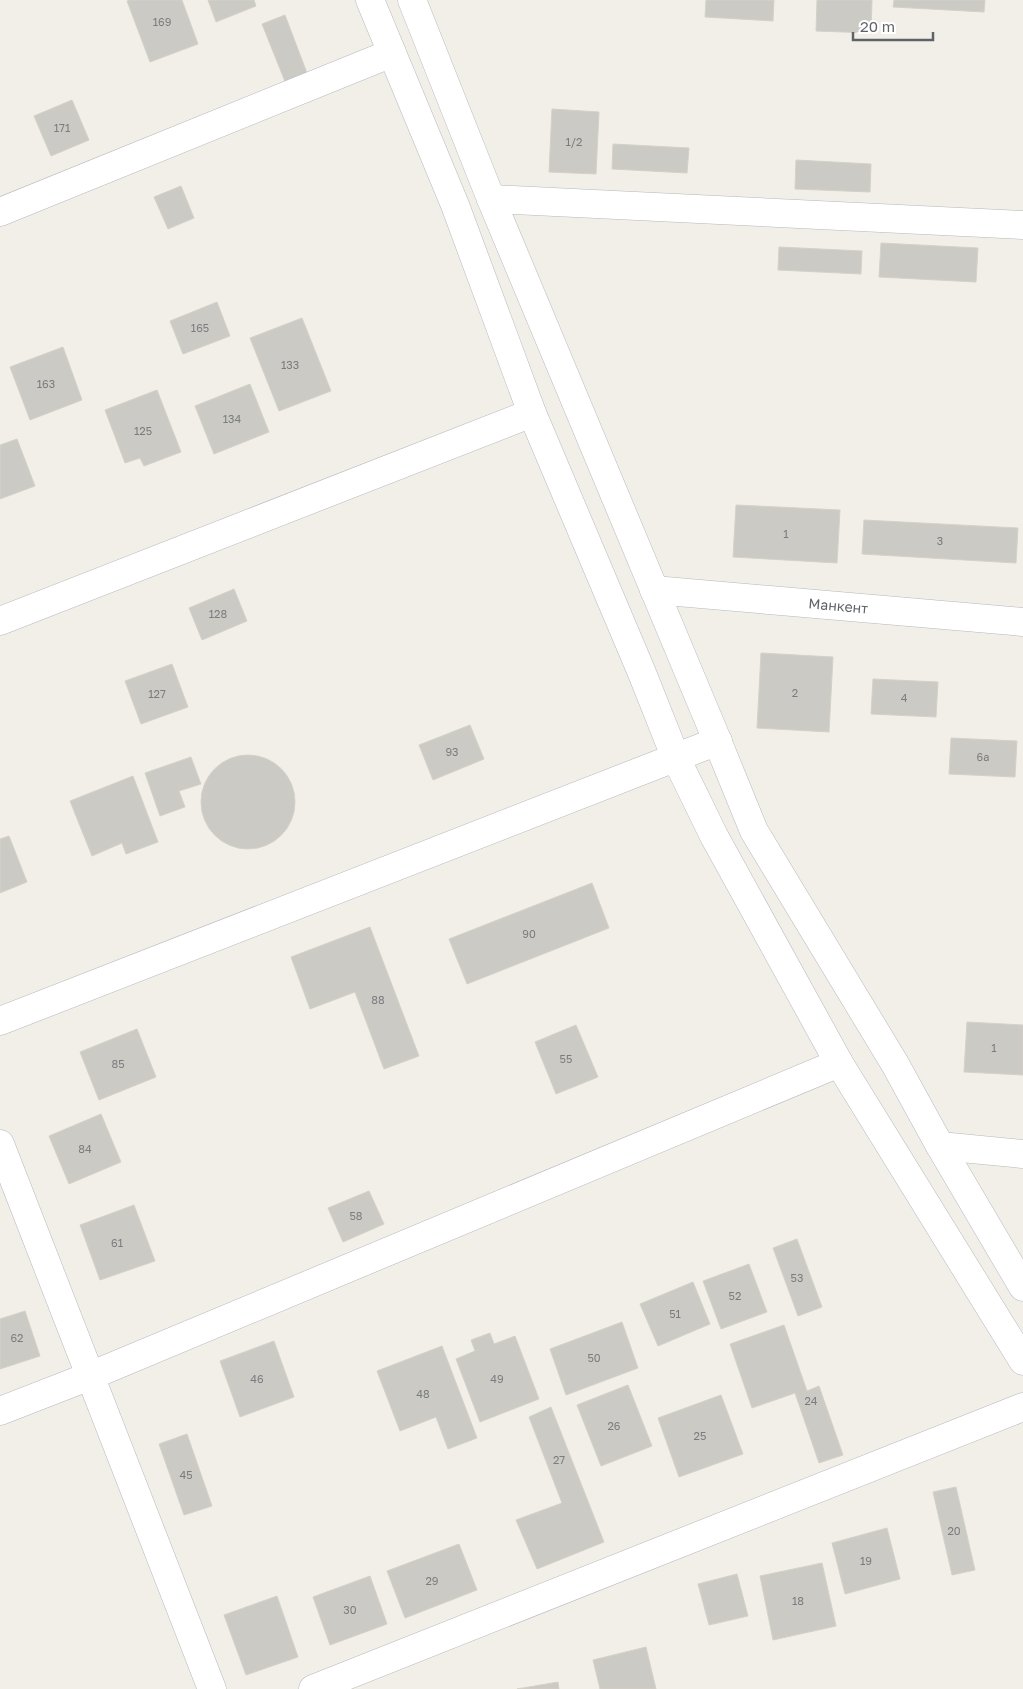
<svg xmlns="http://www.w3.org/2000/svg" width="1023" height="1689" viewBox="0 0 1023 1689" font-family="'Golos Text',sans-serif">
<rect width="100%" height="100%" fill="#f1efe8"/>
<g fill="#cccac5" stroke="#d6d1c6">
<polygon points="130,0 182,0 198,44 150,62 127,1"/>
<polygon points="208,0 254,0 256,6 216,22"/>
<polygon points="706,0 774,0 773,21 705,17"/>
<polygon points="817,0 872,0 871,33 816,31"/>
<polygon points="894,0 985,0 984,12 893,7"/>
<polygon points="285,15 310,81 288,89 262,24"/>
<polygon points="72,100 89,140 51,156 34,116"/>
<polygon points="552,109 599,112 596,174 549,172"/>
<polygon points="613,144 689,148 687,173 612,169"/>
<polygon points="796,160 871,164 870,192 795,189"/>
<polygon points="181,186 194,218 168,229 154,197"/>
<polygon points="881,243 978,248 976,282 879,277"/>
<polygon points="779,247 862,251 861,274 778,270"/>
<polygon points="217,302 230,336 183,354 170,321"/>
<polygon points="302,318 331,391 279,411 250,338"/>
<polygon points="63,347 82,400 30,420 10,367"/>
<polygon points="250,384 269,432 214,454 195,406"/>
<polygon points="157,390 181,452 144,466 140,458 125,463 105,410"/>
<polygon points="17,439 35,486 0,499 0,445"/>
<polygon points="736,505 840,510 837,563 733,557"/>
<polygon points="864,520 1018,528 1016,563 862,554"/>
<polygon points="234,589 247,621 202,640 189,608"/>
<polygon points="761,653 833,657 829,732 757,728"/>
<polygon points="172,664 188,707 141,724 125,681"/>
<polygon points="873,679 938,682 936,717 871,714"/>
<polygon points="470,725 484,759 433,780 419,745"/>
<polygon points="951,738 1017,741 1015,777 949,774"/>
<circle cx="248" cy="802" r="47"/>
<polygon points="191,757 201,784 179,791 185,807 160,816 145,773"/>
<polygon points="133,776 158,842 126,854 122,843 92,856 70,801"/>
<polygon points="9,836 27,882 0,893 0,839"/>
<polygon points="592,883 609,928 467,984 449,939"/>
<polygon points="370,927 419,1056 384,1069 355,992 310,1009 291,957"/>
<polygon points="967,1022 1023,1025 1023,1075 964,1072"/>
<polygon points="576,1025 598,1077 556,1094 535,1042"/>
<polygon points="137,1029 156,1077 99,1100 80,1052"/>
<polygon points="101,1114 121,1162 69,1184 49,1136"/>
<polygon points="369,1191 384,1224 343,1242 328,1208"/>
<polygon points="134,1205 155,1261 100,1280 80,1225"/>
<polygon points="797,1239 822,1307 798,1316 773,1248"/>
<polygon points="749,1264 767,1312 721,1329 703,1281"/>
<polygon points="693,1282 710,1324 658,1346 640,1304"/>
<polygon points="25,1311 40,1356 0,1369 0,1319"/>
<polygon points="622,1322 638,1368 566,1395 550,1349"/>
<polygon points="784,1325 807,1391 819,1386 843,1455 819,1463 795,1393 752,1408 730,1344"/>
<polygon points="490,1333 494,1344 515,1336 539,1399 480,1422 456,1359 475,1351 471,1340"/>
<polygon points="274,1341 294,1397 240,1417 220,1361"/>
<polygon points="442,1346 477,1438 448,1449 436,1417 400,1431 377,1371"/>
<polygon points="628,1385 652,1446 601,1466 577,1405"/>
<polygon points="721,1395 743,1454 679,1477 658,1418"/>
<polygon points="551,1407 604,1542 537,1569 516,1520 562,1503 529,1417"/>
<polygon points="187,1434 212,1506 184,1515 159,1444"/>
<polygon points="956,1487 975,1570 952,1575 933,1492"/>
<polygon points="887,1528 900,1579 845,1594 832,1543"/>
<polygon points="459,1544 477,1590 405,1618 387,1571"/>
<polygon points="822,1563 836,1626 773,1640 760,1576"/>
<polygon points="737,1574 748,1616 709,1625 698,1584"/>
<polygon points="370,1576 387,1624 330,1645 313,1597"/>
<polygon points="277,1596 298,1657 246,1675 224,1615"/>
<polygon points="646,1647 656,1689 600,1689 593,1660"/>
<polygon points="558,1682 559,1689 517,1689"/>
</g>
<g fill="none" stroke-linecap="round" stroke-linejoin="round">
<defs>
<g id="minor">
<polyline points="491,199 1023,225"/>
<polyline points="0,212 392,53"/>
<path id="s1" d="M654,590L1023,622"/>
<polyline points="0,621 532,413"/>
<polyline points="0,1021 718,741"/>
<polyline points="0,1144 212,1689"/>
<polyline points="940,1146 1023,1154"/>
<polyline points="0,1411 90,1376 839,1063"/>
<polyline points="313,1689 1023,1407"/>
</g>
<g id="secondary">
<polyline points="370,0 455,205 532,413 642,673 675,756 714,836 839,1063 1023,1361"/>
<polyline points="412,0 491,199 712,728 754,831 895,1064 940,1146 1023,1287"/>
</g>
</defs>
<use href="#minor" stroke="#b5b8bc" stroke-width="29"/>
<use href="#secondary" stroke="#b6babf" stroke-width="29"/>
<use href="#minor" stroke="#fff" stroke-width="28"/>
<use href="#secondary" stroke="#fff" stroke-width="28"/>
</g>
<g text-anchor="middle" stroke-width="4.5" stroke-linejoin="round" paint-order="stroke">
<g font-size="11" fill="#7a7d7f">
<text x="162" y="26">169</text>
<text x="62" y="132">171</text>
<text x="574" y="146">1/2</text>
<text x="200" y="332">165</text>
<text x="290" y="369">133</text>
<text x="46" y="388">163</text>
<text x="232" y="423">134</text>
<text x="143" y="435">125</text>
<text x="786" y="538">1</text>
<text x="940" y="545">3</text>
<text x="218" y="618">128</text>
<text x="795" y="697">2</text>
<text x="157" y="698">127</text>
<text x="904" y="702">4</text>
<text x="452" y="756">93</text>
<text x="983" y="761">6а</text>
<text x="529" y="938">90</text>
<text x="378" y="1004">88</text>
<text x="994" y="1052">1</text>
<text x="566" y="1063">55</text>
<text x="118" y="1068">85</text>
<text x="85" y="1153">84</text>
<text x="356" y="1220">58</text>
<text x="117" y="1247">61</text>
<text x="797" y="1282">53</text>
<text x="735" y="1300">52</text>
<text x="675" y="1318">51</text>
<text x="17" y="1342">62</text>
<text x="594" y="1362">50</text>
<text x="257" y="1383">46</text>
<text x="497" y="1383">49</text>
<text x="423" y="1398">48</text>
<text x="811" y="1405">24</text>
<text x="614" y="1430">26</text>
<text x="700" y="1440">25</text>
<text x="559" y="1464">27</text>
<text x="186" y="1479">45</text>
<text x="954" y="1535">20</text>
<text x="866" y="1565">19</text>
<text x="432" y="1585">29</text>
<text x="798" y="1605">18</text>
<text x="350" y="1614">30</text>
</g>
<g font-size="14" fill="#5f6368" stroke="#fff">
<text dy="5" stroke="none"><textPath href="#s1" startOffset="185">Манкент</textPath></text>
</g>
</g>
<path d="M853 32v8h80v-8" fill="none" stroke="#5f6368" stroke-width="2.5"/>
<text x="860" y="32" font-size="15" fill="#5f6368" stroke="#ffffff" stroke-width="4" paint-order="stroke">20 m</text>
</svg>
